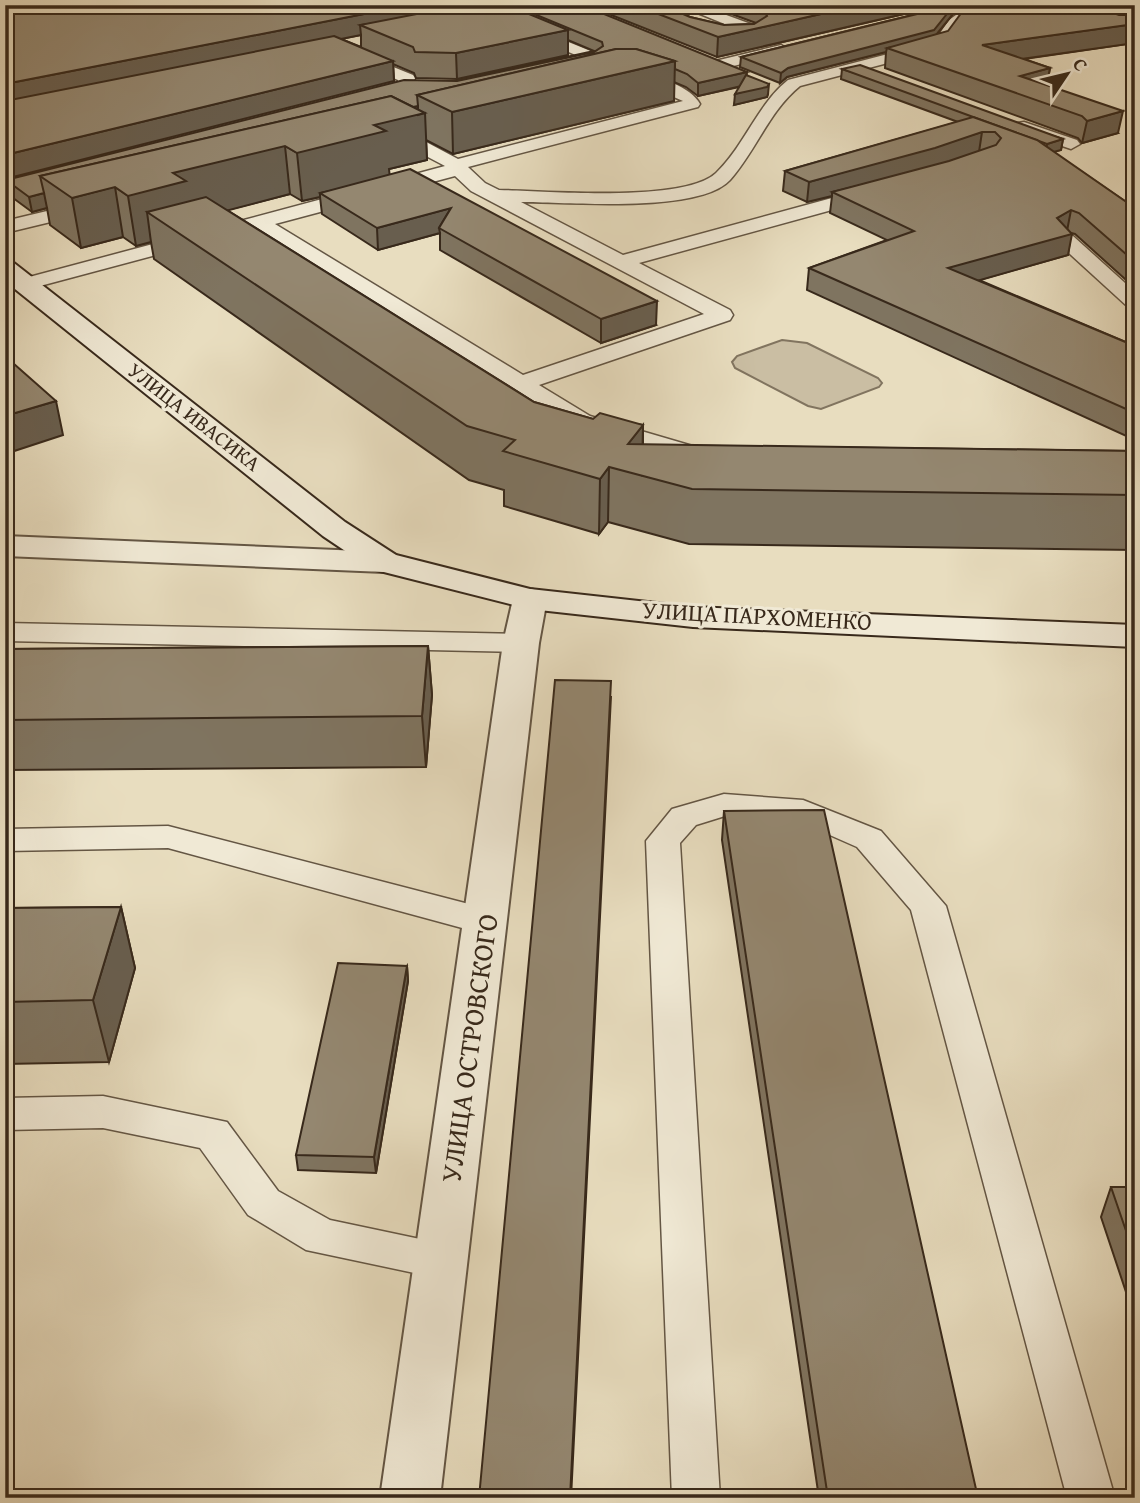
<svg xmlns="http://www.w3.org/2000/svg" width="1140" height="1503" viewBox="0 0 1140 1503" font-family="'Gentium Book Plus',serif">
<rect width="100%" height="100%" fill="#e8ddbf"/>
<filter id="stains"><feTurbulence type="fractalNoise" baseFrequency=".00286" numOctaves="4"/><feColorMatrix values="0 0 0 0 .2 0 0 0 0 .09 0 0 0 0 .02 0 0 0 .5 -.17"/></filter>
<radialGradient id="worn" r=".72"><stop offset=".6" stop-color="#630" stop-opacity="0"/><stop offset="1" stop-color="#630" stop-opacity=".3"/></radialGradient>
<polygon fill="#cabea3" stroke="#81745f" stroke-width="2" points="782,340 807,343 878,378 882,383 879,387 821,409 808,406 735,368 732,362 737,356"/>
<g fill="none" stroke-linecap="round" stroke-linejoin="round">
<defs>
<g id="lane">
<polygon points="678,5 699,5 759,27 763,35 756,39 729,43 729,37 747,33"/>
<path d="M970,5H987L960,26L945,48L800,86C769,111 756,151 730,180C699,214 566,202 521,202L623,255L865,189H879L881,193L879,197L639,263L730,310L733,315L730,320L539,385L590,416L713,452L716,457L713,462H695L574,426L256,228L247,231L237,225L240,221L445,166L388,136L385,132L388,128H400L458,159L683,101L646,85L627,81V75C647,70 691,86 700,104L698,107L468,167L485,183L499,190C545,191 684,203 716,173C745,145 757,105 788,80L934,42L949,20ZM455,176L471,191L704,314L523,375L275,224Z"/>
<polygon points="529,26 598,54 601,57 567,68 555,68 555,62 578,56 524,33 524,27"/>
<polygon points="781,45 789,50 786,53 717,70 709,65 711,62"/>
<polygon points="354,51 413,75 415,78 411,89 370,100 364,98 364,92 398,83 398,80 349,59 349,53"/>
<polygon points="1024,122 1077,140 1080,144 1071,149 1018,131 1015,127 1018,123"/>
<polygon points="89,201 96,203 98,207 96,211 5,233 5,221"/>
<polygon points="194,233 204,239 201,243 25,290 15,284 18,280"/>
<polygon points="1066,234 1073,236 1135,292 1135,309 1128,307 1059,244 1056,240"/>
<polygon points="5,623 521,634 531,637 535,643 531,649 521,652 5,641"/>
<polygon points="724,794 803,800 881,831 946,906 1115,1498 1067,1498 911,910 857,847 798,821 725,816 696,825 680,843 720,1498 672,1498 646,841 672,809"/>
<polygon points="168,826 488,909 501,913 506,922 501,931 488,935 168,848 5,851 5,829"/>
<polygon points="103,1096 227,1122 278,1191 330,1220 453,1246 460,1259 453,1272 438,1278 306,1250 248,1215 200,1148 103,1128 5,1130 5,1098"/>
</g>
<g id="street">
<polygon points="5,536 384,552 396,555 401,562 396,569 384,572 5,556"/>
<polygon points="530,589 542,592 547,599 539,643 440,1498 380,1498 503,643 513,599 518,592"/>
</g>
<polygon id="secondary" points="5,261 14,263 345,522 396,555 530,589 693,607 1135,625 1135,647 693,627 530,609 372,569 323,536 5,281"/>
</defs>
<use href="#lane" stroke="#645644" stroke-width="3"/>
<use href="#street" stroke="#645644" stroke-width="4"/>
<use href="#secondary" stroke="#38291b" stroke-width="4"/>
<use href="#lane" fill="#f0e9d5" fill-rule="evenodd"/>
<use href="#street" fill="#f0e9d5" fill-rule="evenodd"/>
<use href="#secondary" fill="#f0e9d5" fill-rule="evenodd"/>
</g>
<g fill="#7f7460" stroke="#38291b" stroke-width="2" fill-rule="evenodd">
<path d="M92,5H507L517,9V7L746,75L768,94L767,97L734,105L739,87L698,96L686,87L674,82V101L453,154L426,140L427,160L389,169V174L656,325L601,343L440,250V233L378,250L322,214L320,197L302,201L290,194L227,210L534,402L593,419L643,425V445L1135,451V550L689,544L608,522L599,534L504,506V490L469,480L154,259L151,242L136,246L123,237L81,248L50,225L47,208L32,212L9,195L6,180L594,51L568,40V55L457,79L416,78L414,73L393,64L394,81L102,11ZM361,35V47L341,39Z"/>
<polygon points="586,5 664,5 662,5 690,17 724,25 754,24 756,23 707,5 943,5 717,57"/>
<polygon points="948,5 968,5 956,11 953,9 953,14 937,34 1102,9 1102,5 1135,5 1135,43 1024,59 1050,68 1047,85 1118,133 1082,143 1078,138 885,68 886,52 787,77 780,83 740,67 741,57 949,6"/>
<polygon points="842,69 1063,139 1061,150 1053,152 1135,208 1135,288 1075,234 1071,233 1068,255 979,280 1135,346 1135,440 807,290 809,268 887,240 830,213 832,196 807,202 783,191 785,171 958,122 841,79"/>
<polygon points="428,646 432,695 426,767 5,770 5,649"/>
<polygon points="724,811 978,1498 819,1498 722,840"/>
<polygon points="121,907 135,968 109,1062 5,1064 5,908"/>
<polygon points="407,966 408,981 376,1173 298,1170 296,1155"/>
<polygon points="1111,1187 1135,1187 1135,1298 1128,1298 1101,1217"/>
</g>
<g fill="#685e4e" stroke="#38291b" stroke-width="2">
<polygon points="410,5 507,5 360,25 361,35 5,106 5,84"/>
<polygon points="861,5 943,5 717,57 718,37"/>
<polygon points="954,5 953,14 932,40 887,48 886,52 787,77 780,83 781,73 788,68"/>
<polygon points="957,5 968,5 956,11"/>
<polygon points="1135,24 1135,43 979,65 982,45"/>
<polygon points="568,30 568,55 457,79 456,53"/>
<polygon points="393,61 394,81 5,179 5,155"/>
<polygon points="675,61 674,101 453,154 452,112"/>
<polygon points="1050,68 1046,88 1020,76"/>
<polygon points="747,72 746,85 698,96 698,83"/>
<polygon points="769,84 768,94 767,97 734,105 735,94"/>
<polygon points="418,106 418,115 425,113 427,160 389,169 390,178 320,193 320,197 302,201 297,153 285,146 290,194 191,220 147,212 151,242 136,246 128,196 115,187 123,237 81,248 72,198"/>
<polygon points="1123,111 1118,133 1082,143 1087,121"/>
<polygon points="982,132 979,152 932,168 832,192 832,196 807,202 809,182"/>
<polygon points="1063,139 1061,150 1046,154 1047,144"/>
<polygon points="44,193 47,208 32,212 29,197"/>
<polygon points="451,208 439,228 440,233 378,250 377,228"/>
<polygon points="1071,210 1067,231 1072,234 1068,255 945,290 948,268 1057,218"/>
<polygon points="657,301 656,325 601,343 601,319"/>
<polygon points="56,401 63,435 5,454 5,416"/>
<polygon points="643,425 642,476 628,444"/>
<polygon points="609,467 608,522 599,534 600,479"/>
<polygon points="428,646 432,695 426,767 422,716"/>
<polygon points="611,696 571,1498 570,1498"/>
<polygon points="121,907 135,968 109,1062 93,1000"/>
<polygon points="407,966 408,981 376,1173 374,1157"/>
</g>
<g fill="#948770" stroke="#38291b" stroke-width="2">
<polygon points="5,5 89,5 100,11 108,12 117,5 410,5 5,84"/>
<polygon points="463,5 507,5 568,30 456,53 415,52 413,47 360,25"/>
<polygon points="522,5 582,5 747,72 698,83 687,74 675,69 675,61 636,49 616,49 417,95 418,106 413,107 391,96 40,176 44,193 29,197 6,180 404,80 457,81 594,52 603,46 602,42 517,7"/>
<polygon points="635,5 662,5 690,17 724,25 754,24 767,16 761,5 861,5 718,37"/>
<polygon points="954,5 934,30 788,68 781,73 741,57"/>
<polygon points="969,5 1091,5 1119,15 1135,15 1135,24 982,45 1050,68 1020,76 1123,111 1087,121 1082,116 887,48 948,31 965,8"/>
<polygon points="334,36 393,61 5,155 5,101"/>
<polygon points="616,49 636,49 675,61 452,112 417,95"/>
<polygon points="860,65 1063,139 1047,144 842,69"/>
<polygon points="746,75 769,84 767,87 735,94"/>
<polygon points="391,96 425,113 374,125 386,131 297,153 285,146 173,173 186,181 128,196 115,187 72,198 40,176"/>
<polygon points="973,117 1037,140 1135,208 1135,262 1079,213 1071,210 1057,218 1072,234 948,268 1135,346 1135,413 809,268 914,231 832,192 949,161 996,145 1001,138 995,132 982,132 935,148 809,182 785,171"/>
<polygon points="410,169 657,301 601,319 439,228 451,208 377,228 320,193"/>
<polygon points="206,197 534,402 593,419 600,413 643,425 628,444 1135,451 1135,495 692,489 609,467 600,479 503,451 515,440 467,426 147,212"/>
<polygon points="5,356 56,401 5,416"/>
<polygon points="428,646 422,716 5,720 5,649"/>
<polygon points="555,680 611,681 570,1498 479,1498"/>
<polygon points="824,810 978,1498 828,1498 724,811"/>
<polygon points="121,907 93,1000 5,1002 5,908"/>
<polygon points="338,963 407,966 374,1157 296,1155"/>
<polygon points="1111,1187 1135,1187 1135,1257"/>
</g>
<g text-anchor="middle" stroke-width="6" stroke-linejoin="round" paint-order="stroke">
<g font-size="21" fill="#38291b" stroke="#f0e9d5">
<text transform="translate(194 417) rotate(38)" y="7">УЛИЦА ИВАСИКА</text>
</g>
<g font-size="24" fill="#38291b" stroke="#f0e9d5">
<text transform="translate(757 616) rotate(3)" y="8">УЛИЦА ПАРХОМЕНКО</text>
</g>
<g font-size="28" fill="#38291b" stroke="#f0e9d5">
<text transform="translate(469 1048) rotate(-82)" y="10">УЛИЦА ОСТРОВСКОГО</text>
</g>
</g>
<rect width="1140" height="1503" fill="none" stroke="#e8ddbf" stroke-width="28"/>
<rect x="7" y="7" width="1126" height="1489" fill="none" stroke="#38291b" stroke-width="3.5"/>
<rect x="14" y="14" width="1112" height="1475" fill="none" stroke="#38291b" stroke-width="2"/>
<g transform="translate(1067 74) rotate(55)" stroke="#f0e9d5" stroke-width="5" paint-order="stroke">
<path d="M0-5L12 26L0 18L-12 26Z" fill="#38291b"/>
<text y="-10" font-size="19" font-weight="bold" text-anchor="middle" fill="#38291b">С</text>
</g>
<rect width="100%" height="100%" filter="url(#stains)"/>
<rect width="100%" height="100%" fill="url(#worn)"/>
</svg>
